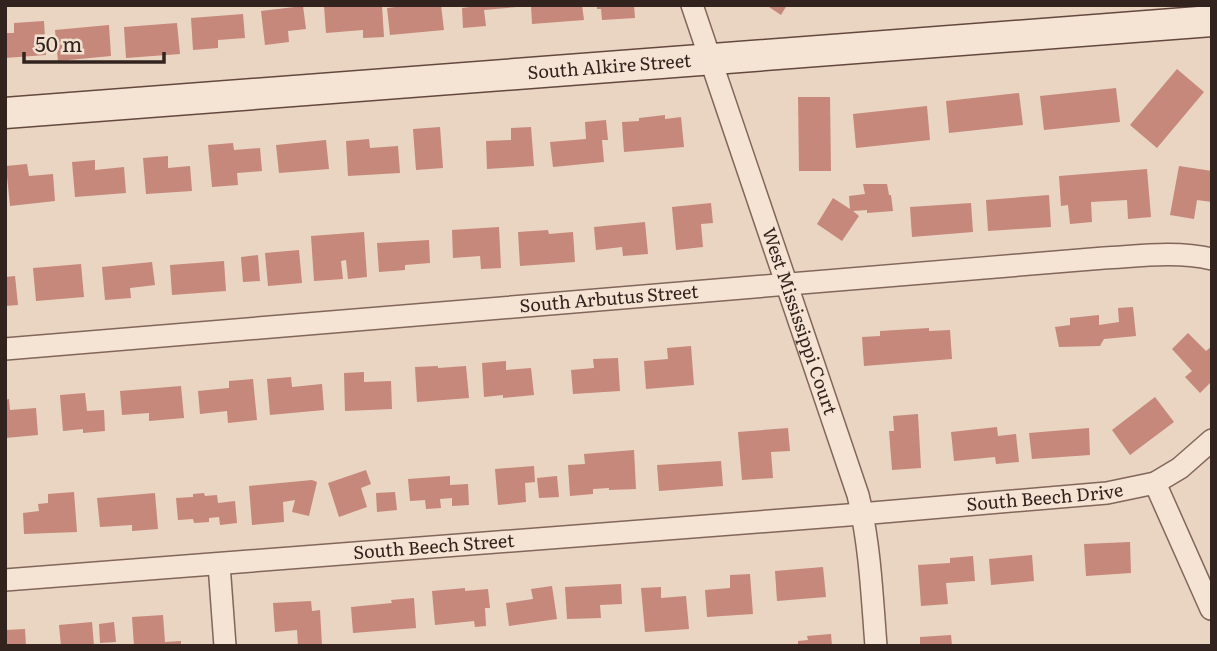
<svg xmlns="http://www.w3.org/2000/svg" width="1217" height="651" viewBox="0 0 1217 651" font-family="Literata,serif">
<rect width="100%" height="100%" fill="#ead4c2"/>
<g fill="#c5887a">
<polygon points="339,5 382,5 384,37 363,38 363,30 326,33 324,6"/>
<polygon points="413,5 441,5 444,30 390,35 387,8"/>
<polygon points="470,5 517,5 517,7 484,10 486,26 463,28 462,8 470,7"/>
<polygon points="531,5 582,5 584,20 532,24"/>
<polygon points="597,5 634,5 635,18 602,20 601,9 597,9"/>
<polygon points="766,5 787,5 781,15"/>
<polygon points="303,6 306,29 288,31 289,42 265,45 261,11"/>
<polygon points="243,14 245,38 218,40 218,48 193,50 191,18"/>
<polygon points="44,21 46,55 5,58 5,33 14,33 14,23"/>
<polygon points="177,23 180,54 126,58 124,27"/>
<polygon points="109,25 111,56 58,61 55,30"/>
<polygon points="1177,69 1204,92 1157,148 1130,125"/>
<polygon points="1116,88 1120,122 1044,130 1040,96"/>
<polygon points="1019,93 1023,125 949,133 946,101"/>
<polygon points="798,97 830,97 831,171 799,171"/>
<polygon points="927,106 930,140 856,148 853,114"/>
<polygon points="665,115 665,119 681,117 684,147 624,152 622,122 639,121 639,118"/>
<polygon points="606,120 608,140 602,140 604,162 553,167 550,142 586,139 585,122"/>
<polygon points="440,127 443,168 416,170 413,129"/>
<polygon points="531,127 534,166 487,169 486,141 511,140 511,128"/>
<polygon points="369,139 370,148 398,146 400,173 348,176 346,141"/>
<polygon points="326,140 329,169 279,173 276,145"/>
<polygon points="233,143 234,150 260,148 262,171 237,173 238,185 212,187 208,145"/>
<polygon points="168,156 168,168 190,166 192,191 146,194 143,158"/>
<polygon points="95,160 95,170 124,167 126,193 75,197 72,162"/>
<polygon points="27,164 29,176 53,174 55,201 10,206 6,166"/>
<polygon points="1179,166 1212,171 1212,202 1197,200 1194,219 1170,215"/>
<polygon points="1147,169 1151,217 1128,219 1127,200 1091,202 1092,222 1070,224 1068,205 1061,206 1059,176"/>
<polygon points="863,184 887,184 889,195 891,195 893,211 867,213 867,210 853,211 859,216 842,241 817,224 833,198 850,209 849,196 865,194"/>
<polygon points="1049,195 1051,227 988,231 986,200"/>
<polygon points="711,203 713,223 701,224 703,247 676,250 672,207"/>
<polygon points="971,203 973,232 912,237 910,207"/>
<polygon points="645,222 648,254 623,256 622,247 596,250 594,227"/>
<polygon points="499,227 501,268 481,269 480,256 453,258 452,230"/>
<polygon points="548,230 549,234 573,232 575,262 520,266 518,232"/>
<polygon points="364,232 367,277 348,279 346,260 341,261 343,279 314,281 311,236"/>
<polygon points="429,240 430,263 405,265 405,270 379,272 377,243"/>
<polygon points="299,250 302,283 268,286 265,253"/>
<polygon points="258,255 260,281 243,282 241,257"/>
<polygon points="224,261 226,291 172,295 170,265"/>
<polygon points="152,262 155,285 130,288 131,298 105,300 102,267"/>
<polygon points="81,264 84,297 36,301 33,268"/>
<polygon points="15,276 18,305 5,306 5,277"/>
<polygon points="1133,307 1136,336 1104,339 1100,346 1059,347 1055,327 1070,325 1070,318 1099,315 1099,325 1119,322 1118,308"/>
<polygon points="929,328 929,331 950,330 952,359 864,366 862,337 880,336 880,331"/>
<polygon points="1188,333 1206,351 1212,346 1212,381 1200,393 1185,377 1192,371 1172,349"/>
<polygon points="691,346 694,385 646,389 644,361 668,359 667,348"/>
<polygon points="618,358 620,391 573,394 571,370 594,368 593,359"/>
<polygon points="506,361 506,370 531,368 534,395 503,398 503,395 484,397 482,363"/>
<polygon points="438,366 438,368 466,366 469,398 417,402 415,367"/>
<polygon points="364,372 364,382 391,381 392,409 345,411 344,373"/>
<polygon points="291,377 292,387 322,384 324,410 270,415 267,379"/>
<polygon points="253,379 257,420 228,423 227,411 200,414 198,391 229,388 229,381"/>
<polygon points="181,386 184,418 149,421 149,413 122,415 120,391"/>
<polygon points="85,393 87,411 104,410 105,431 83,433 83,429 63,431 60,395"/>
<polygon points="1155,397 1174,422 1130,455 1112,430"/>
<polygon points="9,399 10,410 36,408 38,435 5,438 5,400"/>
<polygon points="918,414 921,468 892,470 889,431 894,431 893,416"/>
<polygon points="997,427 998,436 1016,434 1019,462 996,464 995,457 954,461 951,432"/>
<polygon points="788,428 790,451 771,452 773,478 742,480 738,432"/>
<polygon points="1089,428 1090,455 1032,459 1029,433"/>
<polygon points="634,450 636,489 609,490 609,488 593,489 593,494 570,496 568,465 585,464 584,454"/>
<polygon points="721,461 723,486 659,491 657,465"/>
<polygon points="534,466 535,482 525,483 526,502 498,505 495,469"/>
<polygon points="366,470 371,484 361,488 367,507 339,517 328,483"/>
<polygon points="450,476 450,485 468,484 469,505 452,506 452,498 440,499 441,508 426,509 425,500 410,501 408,479"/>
<polygon points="557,476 559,497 539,498 537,478"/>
<polygon points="312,480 317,482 309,516 292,512 295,500 283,502 284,522 252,525 249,486"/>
<polygon points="74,492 77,532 24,534 23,513 39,511 38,504 48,503 48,494"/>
<polygon points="395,492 397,510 377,512 376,493"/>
<polygon points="155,493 158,529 132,531 132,525 100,527 97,498"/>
<polygon points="204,493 205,496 217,495 218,503 235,501 237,523 220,525 219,517 209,518 209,522 194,523 193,519 178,520 176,498 193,497 193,494"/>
<polygon points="1130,542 1131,573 1086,576 1084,544"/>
<polygon points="1032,555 1034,581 991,585 989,559"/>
<polygon points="973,556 975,581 946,583 948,604 921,606 918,565 950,563 950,558"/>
<polygon points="823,567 826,597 777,601 775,571"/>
<polygon points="750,574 753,614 707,617 705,590 730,588 730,575"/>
<polygon points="621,584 622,604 600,605 601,618 567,619 565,587"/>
<polygon points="552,586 557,619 509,626 506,603 533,599 531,589"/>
<polygon points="661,587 661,598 686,596 689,629 645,632 641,588"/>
<polygon points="465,588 465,591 488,589 490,608 485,608 486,626 475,627 474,621 435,625 432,591"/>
<polygon points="414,598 416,628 353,633 351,607 392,603 391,600"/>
<polygon points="311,601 312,611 320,610 322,645 298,646 297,630 275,632 273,603"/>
<polygon points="163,615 165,642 181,641 181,646 134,646 132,617"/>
<polygon points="92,622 94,646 61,646 59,625"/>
<polygon points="114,622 116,642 100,643 99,624"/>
<polygon points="25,629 26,646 5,646 5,630"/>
<polygon points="831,634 832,646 798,646 798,641 808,640 807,636"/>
<polygon points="951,635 952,646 920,646 920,637"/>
</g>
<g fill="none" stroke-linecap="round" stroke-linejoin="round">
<defs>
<g id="street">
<path id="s1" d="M692,5L858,495C870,545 872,595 876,646"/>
<path id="s2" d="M5,349L1104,258C1140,256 1176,251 1212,259"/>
<polyline points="1155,483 1211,609"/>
<polyline points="219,564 225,646"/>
<path id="s3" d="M5,580L848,515L1107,493L1155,483L1180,468L1212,440"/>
</g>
<g id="secondary">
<path id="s4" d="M5,113L1212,21"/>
</g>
</defs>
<use href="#street" stroke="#82665a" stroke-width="24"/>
<use href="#secondary" stroke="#64483e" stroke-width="33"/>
<use href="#street" stroke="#f5e4d4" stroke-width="21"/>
<use href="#secondary" stroke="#f5e4d4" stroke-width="30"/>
</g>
<g text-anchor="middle" stroke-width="5" stroke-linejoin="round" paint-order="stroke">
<g font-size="18" fill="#33231e" stroke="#f2e1d0">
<text dy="6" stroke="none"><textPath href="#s4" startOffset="606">South Alkire Street</textPath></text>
<text dy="6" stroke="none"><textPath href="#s2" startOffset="606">South Arbutus Street</textPath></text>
<text dy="6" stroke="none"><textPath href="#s1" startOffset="334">West Mississippi Court</textPath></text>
<text dy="6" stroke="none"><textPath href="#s3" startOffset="1043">South Beech Drive</textPath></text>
<text dy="6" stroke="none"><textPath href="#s3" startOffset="430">South Beech Street</textPath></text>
</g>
</g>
<rect width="1217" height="651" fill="none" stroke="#33231e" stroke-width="14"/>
<path d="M24 52v10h140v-10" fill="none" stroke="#33231e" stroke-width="3.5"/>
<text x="35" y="52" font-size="21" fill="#33231e" stroke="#f2e1d0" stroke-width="5" paint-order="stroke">50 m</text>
</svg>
